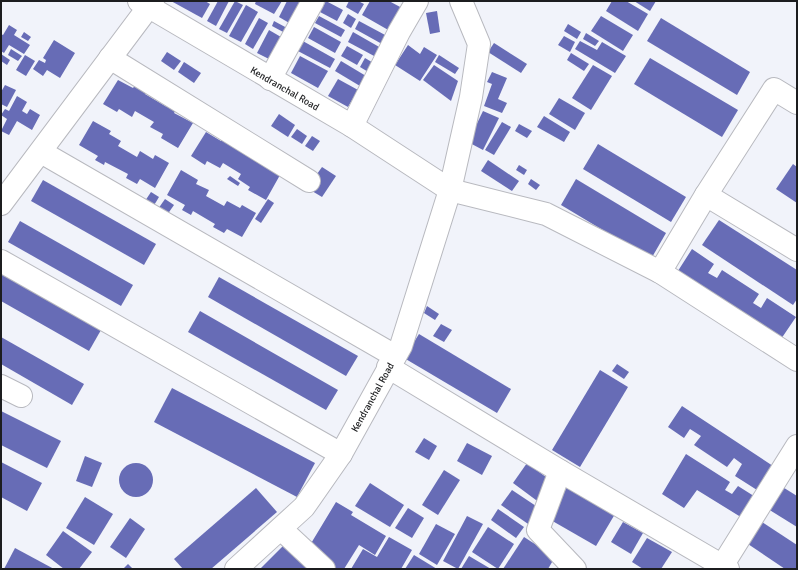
<svg xmlns="http://www.w3.org/2000/svg" width="798" height="570" viewBox="0 0 798 570" font-family="Signika,sans-serif">
<rect width="100%" height="100%" fill="#f1f3fa"/>
<g fill="#676cb6">
<polygon points="171,1 205,1 210,4 202,18"/>
<polygon points="218,1 229,1 216,26 207,21"/>
<polygon points="235,1 243,5 227,33 219,29"/>
<polygon points="256,1 282,1 274,14 255,4"/>
<polygon points="287,1 304,1 291,24 279,17"/>
<polygon points="326,1 343,10 337,21 320,12"/>
<polygon points="349,1 358,1 364,4 358,14 346,7"/>
<polygon points="370,1 389,1 402,8 390,31 362,15"/>
<polygon points="612,1 626,1 648,14 638,31 606,11"/>
<polygon points="634,1 656,1 650,11"/>
<polygon points="246,5 258,12 241,42 229,36"/>
<polygon points="437,11 440,32 430,34 426,13"/>
<polygon points="348,14 356,19 351,28 343,23"/>
<polygon points="319,16 345,30 341,37 315,23"/>
<polygon points="601,16 633,35 623,51 591,31"/>
<polygon points="259,18 268,23 253,49 245,44"/>
<polygon points="661,18 750,72 737,95 647,41"/>
<polygon points="274,21 287,28 285,33 272,26"/>
<polygon points="359,21 387,36 382,44 355,29"/>
<polygon points="568,24 581,32 577,39 564,31"/>
<polygon points="9,25 17,30 14,35 30,45 24,54 9,45 4,53 1,51 1,34 3,35"/>
<polygon points="314,27 341,42 335,53 308,38"/>
<polygon points="269,30 281,37 269,59 257,53"/>
<polygon points="24,32 31,37 28,41 21,37"/>
<polygon points="353,32 381,48 376,57 348,42"/>
<polygon points="586,33 599,41 595,46 583,39"/>
<polygon points="564,36 575,42 570,52 558,45"/>
<polygon points="54,40 75,53 60,78 47,70 43,76 33,69 39,60 45,63 46,60 43,58"/>
<polygon points="301,40 335,59 330,68 296,50"/>
<polygon points="580,41 597,50 602,42 626,56 615,73 575,49"/>
<polygon points="494,43 527,64 521,73 488,52"/>
<polygon points="408,45 420,54 424,47 437,55 420,81 395,65"/>
<polygon points="347,46 363,55 357,65 341,56"/>
<polygon points="11,49 22,56 18,61 8,55"/>
<polygon points="167,52 181,61 174,70 161,61"/>
<polygon points="571,53 589,64 584,71 567,60"/>
<polygon points="1,54 10,60 7,65 1,61"/>
<polygon points="25,55 35,61 26,76 16,70"/>
<polygon points="439,55 459,68 455,74 435,62"/>
<polygon points="300,56 328,71 318,88 291,73"/>
<polygon points="365,58 375,64 370,73 360,67"/>
<polygon points="650,58 738,110 722,137 634,84"/>
<polygon points="341,61 366,76 360,86 335,71"/>
<polygon points="184,62 201,73 194,83 178,72"/>
<polygon points="434,65 458,81 451,101 423,80"/>
<polygon points="593,65 612,76 591,110 572,98"/>
<polygon points="492,72 507,78 498,99 507,103 502,113 484,106 492,84 487,82"/>
<polygon points="338,79 358,90 348,107 328,96"/>
<polygon points="118,80 133,88 136,84 146,90 145,94 167,107 169,103 177,108 174,113 193,123 178,148 161,138 163,134 150,127 154,122 135,111 132,117 119,109 117,112 103,104"/>
<polygon points="5,85 16,90 7,107 1,104 1,92"/>
<polygon points="17,96 27,102 22,111 27,114 30,109 40,115 32,130 17,121 9,135 1,131 7,119 1,115 5,109 9,111"/>
<polygon points="559,98 585,113 575,130 549,114"/>
<polygon points="483,111 499,118 483,150 468,142"/>
<polygon points="279,114 295,125 288,137 271,126"/>
<polygon points="544,116 570,132 564,142 537,127"/>
<polygon points="93,121 111,131 109,134 121,141 118,146 137,157 140,151 153,159 155,155 169,163 155,188 140,179 137,184 126,178 128,174 105,162 104,165 95,160 98,156 79,145"/>
<polygon points="502,122 511,127 494,155 485,150"/>
<polygon points="519,124 532,131 527,138 515,131"/>
<polygon points="297,129 307,136 302,144 291,137"/>
<polygon points="206,132 221,141 223,136 265,160 262,165 280,175 266,200 248,190 250,187 238,179 241,174 223,163 220,168 207,161 205,165 191,156"/>
<polygon points="312,136 320,141 313,151 305,146"/>
<polygon points="598,144 686,197 671,222 583,169"/>
<polygon points="488,160 519,181 512,191 481,171"/>
<polygon points="793,164 797,167 797,203 776,189"/>
<polygon points="519,165 527,170 524,175 516,170"/>
<polygon points="322,167 336,176 322,197 307,188"/>
<polygon points="181,170 198,180 196,184 209,190 206,196 224,206 227,201 240,208 242,205 256,213 242,237 227,229 224,233 213,227 215,224 193,211 191,215 182,210 185,205 167,195"/>
<polygon points="230,176 240,183 238,186 227,179"/>
<polygon points="531,179 540,185 536,190 528,184"/>
<polygon points="576,179 666,233 651,259 561,205"/>
<polygon points="43,180 156,244 144,265 31,201"/>
<polygon points="151,192 159,197 153,207 145,201"/>
<polygon points="165,199 174,205 167,215 158,209"/>
<polygon points="268,199 274,203 261,223 255,219"/>
<polygon points="719,220 797,270 797,299 793,305 702,245"/>
<polygon points="20,221 133,285 121,306 8,242"/>
<polygon points="692,249 714,264 708,273 717,278 722,270 759,294 753,303 761,308 767,298 796,317 779,342 676,274"/>
<polygon points="1,274 101,330 89,351 1,301"/>
<polygon points="219,277 358,356 346,376 208,297"/>
<polygon points="427,306 439,314 435,320 424,313"/>
<polygon points="200,311 338,390 326,410 188,332"/>
<polygon points="441,324 452,330 444,342 433,336"/>
<polygon points="419,334 511,389 497,413 404,358"/>
<polygon points="1,337 84,384 72,405 1,364"/>
<polygon points="617,364 629,372 624,379 612,371"/>
<polygon points="600,370 628,387 580,467 552,450"/>
<polygon points="172,388 315,463 297,497 154,422"/>
<polygon points="682,406 773,466 757,490 735,476 742,464 734,458 727,467 694,445 701,436 690,429 684,438 668,427"/>
<polygon points="1,411 61,441 47,468 1,445"/>
<polygon points="424,438 437,446 429,460 415,452"/>
<polygon points="467,443 492,456 482,475 457,461"/>
<polygon points="686,454 730,482 725,490 732,494 738,486 757,498 744,519 697,490 684,508 662,494"/>
<polygon points="85,456 102,463 92,487 76,481"/>
<polygon points="1,462 42,483 27,511 1,497"/>
<polygon points="527,463 554,483 540,503 513,483"/>
<circle cx="136" cy="480" r="17"/>
<polygon points="444,470 460,480 438,515 422,505"/>
<polygon points="370,483 404,505 390,527 355,506"/>
<polygon points="781,486 797,496 797,527 768,509"/>
<polygon points="567,487 615,514 596,546 549,519"/>
<polygon points="256,488 277,512 211,569 183,569 174,559"/>
<polygon points="512,490 542,510 531,526 501,505"/>
<polygon points="85,497 113,514 94,545 66,528"/>
<polygon points="336,502 353,512 351,515 386,536 375,555 359,545 344,569 326,569 307,550"/>
<polygon points="408,508 424,518 412,538 395,528"/>
<polygon points="498,509 524,527 516,538 491,520"/>
<polygon points="467,516 483,524 458,569 443,561"/>
<polygon points="130,518 145,529 126,558 110,547"/>
<polygon points="759,520 797,545 797,569 785,569 745,542"/>
<polygon points="623,522 643,533 631,554 611,542"/>
<polygon points="436,524 455,534 437,565 419,554"/>
<polygon points="488,527 514,544 498,569 472,552"/>
<polygon points="63,531 92,552 79,569 64,569 46,555"/>
<polygon points="389,537 412,550 401,569 351,569 363,549 377,557"/>
<polygon points="524,537 555,557 548,569 503,569"/>
<polygon points="647,538 672,552 661,569 643,569 632,562"/>
<polygon points="288,541 313,569 260,569"/>
<polygon points="15,548 54,569 4,569"/>
<polygon points="414,555 437,569 405,569"/>
<polygon points="469,556 491,569 461,569"/>
<polygon points="128,564 133,569 123,569"/>
</g>
<g fill="none" stroke-linecap="round" stroke-linejoin="round">
<defs>
<g id="minor">
<polyline points="139,1 352,126 450,190 546,214 660,272 797,360"/>
<polyline points="110,58 309,181"/>
<polyline points="270,79 313,1"/>
<polyline points="352,126 399,32 417,1"/>
<polyline points="41,152 395,356"/>
<polyline points="706,195 797,250"/>
<polyline points="1,204 153,1"/>
<polyline points="1,261 341,454"/>
<polyline points="660,272 706,195 774,89 797,103"/>
<polyline points="388,367 560,471 728,569"/>
<polyline points="1,386 21,396"/>
<polyline points="560,471 538,530 575,569"/>
<polyline points="281,529 324,569"/>
<polyline points="722,566 797,446"/>
<polyline points="236,569 304,507 341,454 401,346 450,190 471,97 479,44 461,1"/>
</g>
</defs>
<use href="#minor" stroke="#b8b9bf" stroke-width="24"/>
<use href="#minor" stroke="#fff" stroke-width="22"/>
</g>
<g text-anchor="middle" stroke-width="4" stroke-linejoin="round" paint-order="stroke">
<g font-size="10" fill="#1c1d1f" stroke="#fff">
<text transform="translate(285 88) rotate(30)" y="4">Kendranchal Road</text>
<text transform="translate(372 397) rotate(-61)" y="4">Kendranchal Road</text>
</g>
</g>
<rect width="798" height="570" fill="none" stroke="#1c1d1f" stroke-width="4"/>
</svg>
